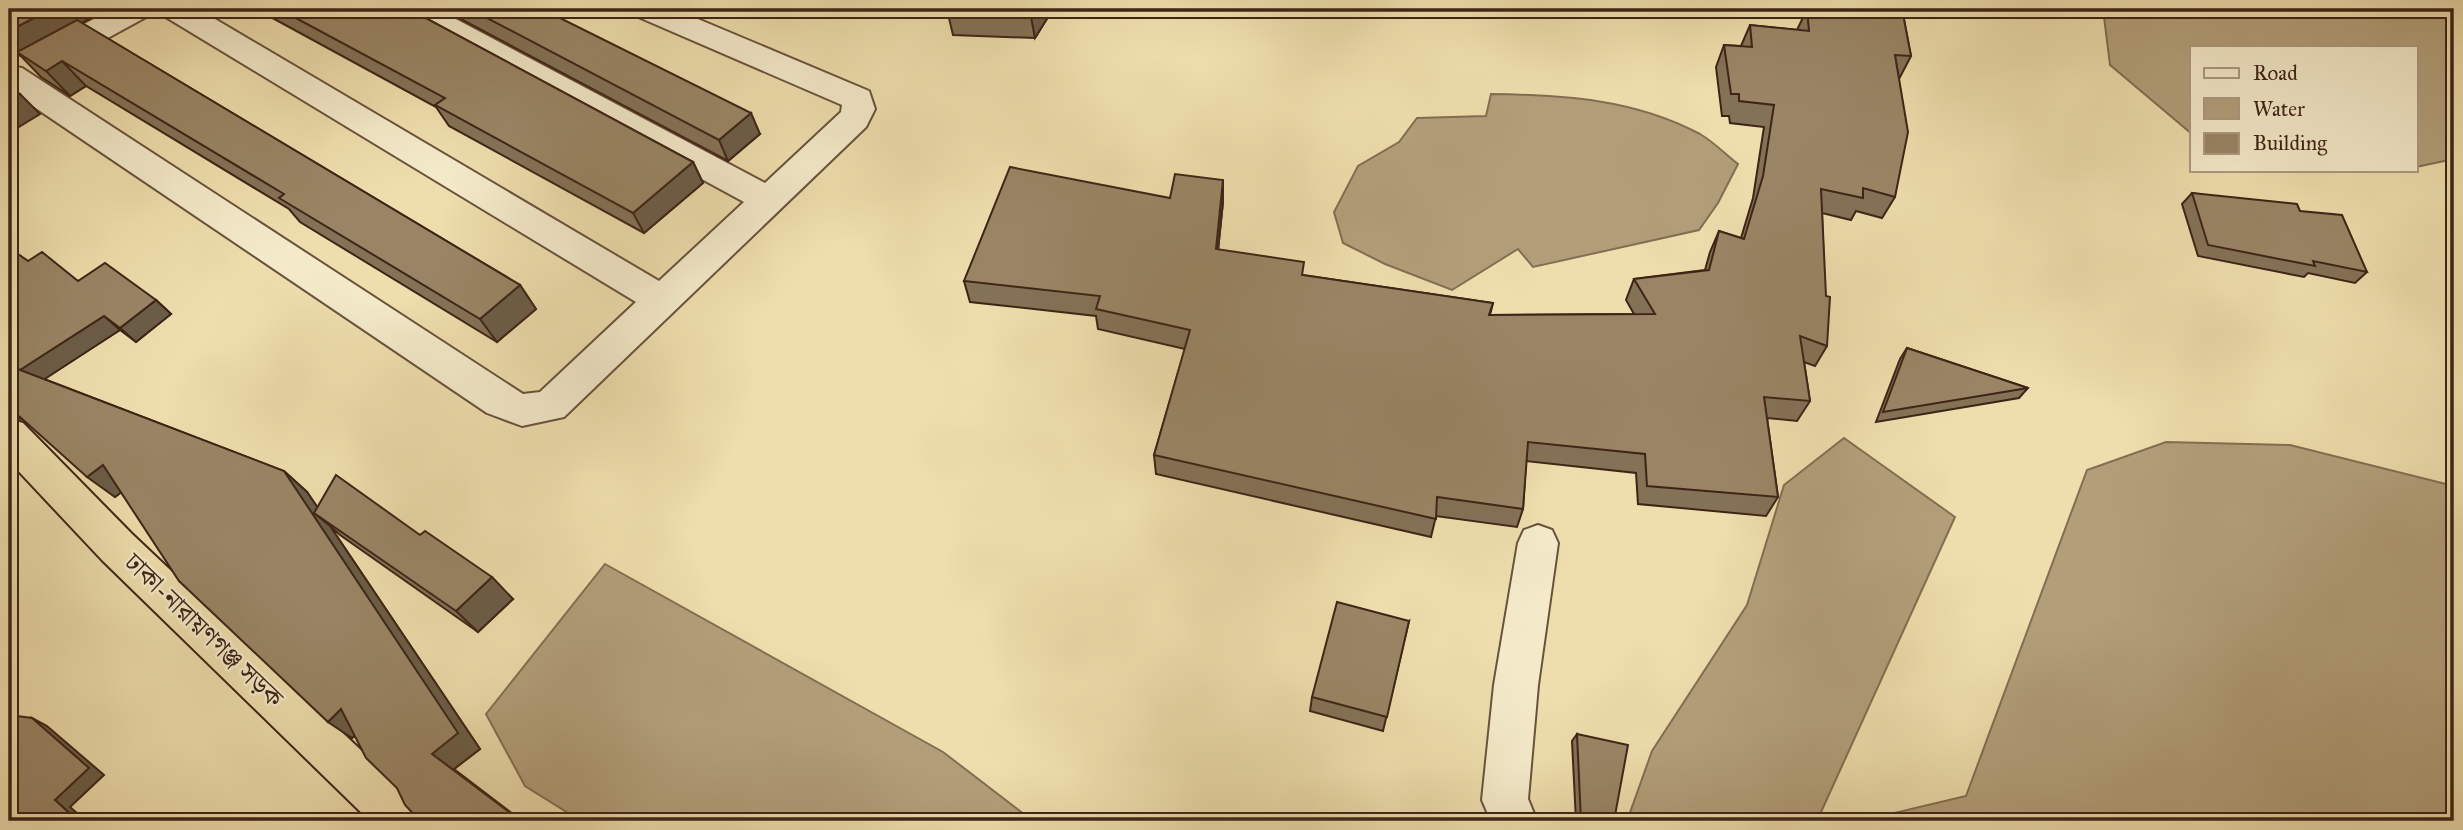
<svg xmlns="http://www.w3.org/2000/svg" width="2463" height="830" viewBox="0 0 2463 830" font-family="'IM FELL Great Primer','Noto Serif Bengali',serif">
<rect width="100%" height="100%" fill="#eedead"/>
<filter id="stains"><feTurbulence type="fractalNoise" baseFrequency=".00286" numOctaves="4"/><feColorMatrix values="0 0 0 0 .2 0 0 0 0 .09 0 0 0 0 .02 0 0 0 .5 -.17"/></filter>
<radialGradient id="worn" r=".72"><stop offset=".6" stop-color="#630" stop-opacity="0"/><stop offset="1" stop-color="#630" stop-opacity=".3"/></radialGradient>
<g fill="#b29f7a" stroke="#836e52" stroke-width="2">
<polygon points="2103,9 2454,9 2454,159 2416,167 2416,47 2192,47 2192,134 2110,65"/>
<path d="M1491,94C1564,95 1634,99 1700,134C1714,142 1726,155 1738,164L1718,203L1699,230L1533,267L1518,249L1452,290L1385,264L1343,243L1334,212L1358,166L1399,142L1417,118L1486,116Z"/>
<polygon points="1844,438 1955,517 1817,821 1627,821 1652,751 1747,605 1784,485"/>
<polygon points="2166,442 2290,445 2454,486 2454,821 1872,821 1873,818 1966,796 2087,470"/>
<polygon points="605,564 943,752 1033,821 581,821 525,786 486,714"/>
</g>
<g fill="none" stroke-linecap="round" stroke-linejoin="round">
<defs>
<g id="street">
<polygon points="113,9 152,9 148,16 62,63 51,66 40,63 35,55 40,47"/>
<polygon points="160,9 198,9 659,281 744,202 402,16 398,9 437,9 765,183 841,112 842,105 636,16 632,9 674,9 869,91 875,109 866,127 564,417 522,426 487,413 9,90 9,66 22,68 523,394 540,392 636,302 164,16"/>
<polygon points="1538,525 1552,530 1558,543 1538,685 1528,799 1537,821 1491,821 1482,800 1494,685 1518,543 1524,530"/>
</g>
<polygon id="highway" points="9,419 23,423 132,534 419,805 426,821 370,821 102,560 9,461"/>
</defs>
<use href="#street" stroke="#69523c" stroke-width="4"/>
<use href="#highway" stroke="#3d2417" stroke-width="4"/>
<use href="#street" fill="#f4eaca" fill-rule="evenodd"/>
<use href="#highway" fill="#eedead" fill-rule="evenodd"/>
</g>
<g fill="#847257" stroke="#3d2417" stroke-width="2">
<polygon points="9,9 108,9 82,23 520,285 536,309 497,342 300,222 289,209 86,86 70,96 41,77 20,55 9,61"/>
<polygon points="256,9 409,9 693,162 703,183 644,233 449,126 436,107"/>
<polygon points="442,9 542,9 760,134 728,161"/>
<polygon points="1053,9 1035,38 953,35 948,14"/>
<polygon points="1807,9 1816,10 1816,9 1902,9 1911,56 1899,79 1895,197 1882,218 1856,211 1851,220 1822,213 1827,346 1815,366 1804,362 1810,401 1797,421 1767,418 1778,497 1766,516 1638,504 1636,473 1526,461 1523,509 1517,527 1436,516 1431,537 1156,474 1154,455 1185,349 1098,329 1096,316 970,302 964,281 1170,198 1223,202 1218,250 1303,275 1493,303 1490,315 1634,314 1626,300 1634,279 1705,270 1710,252 1719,231 1741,238 1753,198 1764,127 1730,123 1729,116 1722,116 1716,67 1724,45 1741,46 1750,25 1797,30"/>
<polygon points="2192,193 2300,211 2367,272 2355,283 2308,273 2304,277 2198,256 2182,204"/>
<polygon points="9,248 28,261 78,281 156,300 171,314 136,342 120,330 44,379 284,471 307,492 317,507 420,535 513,599 478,632 340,535 330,526 480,749 454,769 397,788 355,736 352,738 121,492 115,497 24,420 9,415"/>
<polygon points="1907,348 2028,388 2019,398 1876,422 1900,359"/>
<polygon points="1409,621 1383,731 1310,711 1312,697"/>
<polygon points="1577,734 1614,821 1576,821 1572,741"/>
</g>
<g fill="#6b5d47" stroke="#3d2417" stroke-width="2">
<polygon points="51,9 108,9 21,55 17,52 20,55 9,61 9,31"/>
<polygon points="1037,9 1053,9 1035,38 1031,17"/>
<polygon points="62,61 86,86 70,96 46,71"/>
<polygon points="20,94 40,114 9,133 9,101"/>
<polygon points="751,113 760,134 728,161 719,140"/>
<polygon points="693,162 703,183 644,233 633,213"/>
<polygon points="1223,180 1223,202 1216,270 1216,249"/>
<polygon points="520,285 536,309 497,342 480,319"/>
<polygon points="156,300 171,314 136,342 120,328"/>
<polygon points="104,316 120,330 20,395 9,377"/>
<polygon points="103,465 131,485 115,497 87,477"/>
<polygon points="284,471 307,492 327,521 314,513 330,526 480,749 454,769 522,821 521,821 432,754"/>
<polygon points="492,577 513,599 478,632 456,611"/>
<polygon points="341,709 366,726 352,738 328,722"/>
<polygon points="32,718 47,726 104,775 70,807 86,821 78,821 55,800"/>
</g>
<g fill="#998565" stroke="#3d2417" stroke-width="2">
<polygon points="9,9 51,9 9,31"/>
<polygon points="279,9 409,9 693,162 633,213 435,105 445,98"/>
<polygon points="470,9 542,9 751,113 719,140"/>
<polygon points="952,9 1037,9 1031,17 948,14"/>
<polygon points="1807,9 1824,11 1824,9 1902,9 1911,56 1895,55 1908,132 1895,197 1863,188 1863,198 1821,189 1826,296 1830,297 1827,346 1800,336 1810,401 1764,397 1778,497 1647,486 1645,454 1528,442 1523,509 1437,497 1436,519 1154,455 1190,330 1096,309 1100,296 964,281 1010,167 1170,198 1175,174 1223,180 1216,249 1304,262 1302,275 1493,303 1489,315 1655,314 1634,279 1709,270 1719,231 1744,239 1763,176 1774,105 1739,101 1739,94 1731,94 1724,45 1752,47 1750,25 1809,31"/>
<polygon points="77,20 520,285 480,319 279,198 284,194 62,61 46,71 17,52"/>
<polygon points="9,86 20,94 9,101"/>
<polygon points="2192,193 2297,204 2300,211 2342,215 2367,272 2313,261 2315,266 2208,245"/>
<polygon points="9,248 28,261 42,252 78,281 105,263 156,300 120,328 104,316 20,370 15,368 9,373"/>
<polygon points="1907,348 2028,388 1883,412"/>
<polygon points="15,368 284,471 458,733 432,754 521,821 420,821 405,805 397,788 366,758 341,709 328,722 179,581 103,465 87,477 20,417 9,409 9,373"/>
<polygon points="336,475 420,535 425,531 492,577 456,611 314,513"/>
<polygon points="1337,602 1409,621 1387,717 1312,697"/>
<polygon points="9,715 32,718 89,768 55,800 78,821 9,821"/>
<polygon points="1577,734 1628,745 1614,821 1581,821"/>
</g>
<g text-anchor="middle" stroke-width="5" stroke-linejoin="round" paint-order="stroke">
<g font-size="26" fill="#3d2417" stroke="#f4eaca">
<text transform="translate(204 630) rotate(44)" y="9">ঢাকা-নারায়ণগঞ্জ সড়ক</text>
</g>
</g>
<rect width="2463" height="830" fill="none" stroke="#eedead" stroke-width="35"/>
<rect x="10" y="10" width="2442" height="809" fill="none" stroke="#3d2417" stroke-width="3.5"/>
<rect x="18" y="18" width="2428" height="795" fill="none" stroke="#3d2417" stroke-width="2"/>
<rect x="2190" y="46" width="228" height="126" fill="#f4eaca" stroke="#ab9b82" stroke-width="2"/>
<rect x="2204" y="68" width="35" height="10" fill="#f4eaca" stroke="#ab9b82" stroke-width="2"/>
<text x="2253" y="80" font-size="21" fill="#3d2417">Road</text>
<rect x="2204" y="98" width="35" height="21" fill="#b29f7a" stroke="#ab9b82" stroke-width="2"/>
<text x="2253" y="116" font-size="21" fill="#3d2417">Water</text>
<rect x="2204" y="133" width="35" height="21" fill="#998565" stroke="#ab9b82" stroke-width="2"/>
<text x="2253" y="150" font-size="21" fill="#3d2417">Building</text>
<rect width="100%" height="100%" filter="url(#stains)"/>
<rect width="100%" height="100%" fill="url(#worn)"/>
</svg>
